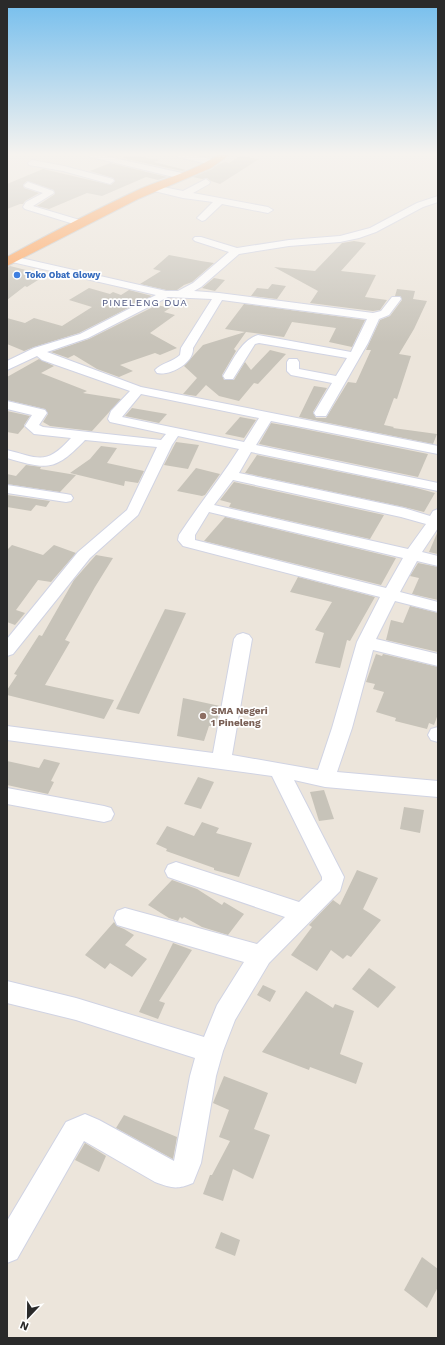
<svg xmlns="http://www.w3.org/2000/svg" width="445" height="1345" viewBox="0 0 445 1345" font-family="'Work Sans',sans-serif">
<rect width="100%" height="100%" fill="#ece5db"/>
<g fill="#c7c3b9">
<polygon points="131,155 159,160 154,162 186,170 182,171 122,158"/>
<polygon points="240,156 259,159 220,184 211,181 207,178 202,179 193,177 212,169 219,164 225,162 229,163"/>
<polygon points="110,163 167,177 158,180 146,177 102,196 87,193 49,209 37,206 55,194 54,190 27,181 23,185 24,188 39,193 25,201 23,204 20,204 7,209 7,184 43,169 111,185 115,181 113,178 90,171"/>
<polygon points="354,241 366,243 341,271 376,275 365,297 387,300 380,310 373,311 310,303 318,291 274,267 315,271 342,243"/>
<polygon points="169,255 201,261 214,263 192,282 184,285 177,290 166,290 140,284 161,271 153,269"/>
<polygon points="10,266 46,275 27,287 25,286 7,300 7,267"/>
<polygon points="214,278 225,280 215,291 202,288"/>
<polygon points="272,284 286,286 277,299 251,296 257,288 268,289"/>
<polygon points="89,288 110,294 113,292 121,295 129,290 152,296 79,333 34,347 24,351 7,344 7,318 25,323 34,318 62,326 92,307 69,300"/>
<polygon points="397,289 415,291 413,299 427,301 414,329 399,354 411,356 397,399 394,398 384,425 394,427 393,428 437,434 433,444 299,417 314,386 327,388 313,412 316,418 326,418 348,382 356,383 371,350 366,350 380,320 390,316 402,300 400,296 395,296"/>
<polygon points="244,304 365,320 352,347 329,342 336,328 292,322 284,337 246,332 234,349 236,351 222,375 224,380 234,380 245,362 251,370 270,350 286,354 258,384 254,383 239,401 219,396 206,385 196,396 183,394 197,378 184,366 203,345 245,332 225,329"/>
<polygon points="157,305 170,308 164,312 175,315 150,333 177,348 160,355 155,353 120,365 133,371 119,377 97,369 74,355 68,358 51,352 89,339"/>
<polygon points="39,359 54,366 41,373 87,391 83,393 121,399 92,431 50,426 43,422 48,414 45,409 7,400 7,377"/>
<polygon points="132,408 167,414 159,423 125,416"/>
<polygon points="7,411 30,416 24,425 24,427 18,434 7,432"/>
<polygon points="240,417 256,420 244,438 225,434"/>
<polygon points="271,423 294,427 428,454 418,477 259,444"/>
<polygon points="176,442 199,445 188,469 164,465"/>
<polygon points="101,446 117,448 107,463 144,471 138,483 125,481 124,486 70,473 90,459"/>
<polygon points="257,455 413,487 435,493 424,512 404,507 245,473"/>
<polygon points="26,465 41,467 40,469 76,475 60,492 7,484 7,474 16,476"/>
<polygon points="196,468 220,474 205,495 202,496 177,491"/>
<polygon points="234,482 384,515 370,539 229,507 231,503 220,500"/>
<polygon points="7,495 50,501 46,507 36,505 31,511 7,507"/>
<polygon points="225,517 363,550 396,558 381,585 204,541"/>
<polygon points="438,531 438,554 429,552"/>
<polygon points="12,545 43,555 54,545 76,553 51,582 38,580 16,610 25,613 15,625 7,622 7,550"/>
<polygon points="96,555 113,558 95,587 65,640 70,642 45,685 114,700 104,719 7,695 7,690 17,675 14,674 39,635 42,636 74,580"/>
<polygon points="418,563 438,567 438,600 412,594 419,578 410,576"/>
<polygon points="298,577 375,597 350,641 347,640 340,668 315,663 324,633 315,630 332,602 290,592"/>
<polygon points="410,606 438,613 438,652 386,640 391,620 403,623"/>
<polygon points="165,609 186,613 139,714 116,709"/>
<polygon points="376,654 382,656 383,654 438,667 438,714 434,725 429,723 427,729 395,721 396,718 376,712 384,692 373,689 375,684 366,682"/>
<polygon points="183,698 220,706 216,726 209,726 204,741 177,736"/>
<polygon points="44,759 60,763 51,781 54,782 48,794 7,785 7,761 39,768"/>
<polygon points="198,777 214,782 201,809 184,804"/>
<polygon points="324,790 334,819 319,821 310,792"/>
<polygon points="404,807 424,810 420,833 400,829"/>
<polygon points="202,822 219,828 216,833 252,843 239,877 214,870 214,868 166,851 167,849 156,844 167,826 194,836"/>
<polygon points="357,870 378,878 363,909 381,920 351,957 347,955 343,959 331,950 317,971 291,955 312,927 309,925 333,900 340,905"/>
<polygon points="172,880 197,889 222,905 224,902 244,914 228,935 202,927 184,917 182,919 180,917 178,921 169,918 148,905"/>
<polygon points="114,922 117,926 124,929 134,935 125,945 147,959 132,977 110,963 105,969 85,955"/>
<polygon points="173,943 192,950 159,1001 165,1003 158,1019 139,1012"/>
<polygon points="369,968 396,987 378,1008 352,989"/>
<polygon points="263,985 276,991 270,1002 257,995"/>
<polygon points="306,991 333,1008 335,1004 354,1011 340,1054 363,1063 356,1084 310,1067 309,1070 262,1052"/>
<polygon points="224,1076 268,1093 254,1129 270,1135 253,1179 233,1169 223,1201 203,1194 210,1175 212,1175 230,1141 219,1137 229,1110 213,1103"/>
<polygon points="124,1115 177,1137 173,1159 116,1128"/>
<polygon points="85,1143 106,1156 99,1172 75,1160"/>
<polygon points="221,1232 240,1240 235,1256 215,1248"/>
<polygon points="422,1257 438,1269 438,1287 427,1308 404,1290"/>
</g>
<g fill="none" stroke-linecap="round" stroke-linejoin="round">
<defs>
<g id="minor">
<polygon points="87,155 100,155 182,173 186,176 182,179 91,157"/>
<polygon points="177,155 191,155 215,160 216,162 212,165 178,157"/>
<polygon points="32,160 64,166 113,179 114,181 110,184 63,171 29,165 28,163"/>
<polygon points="206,179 210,182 209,184 193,193 268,207 273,210 268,213 222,204 205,220 202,221 197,218 213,202 183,198 150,190 149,188 153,185 183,191"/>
<polygon points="28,182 53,191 54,193 33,206 83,221 85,223 83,225 77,225 25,209 23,207 26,202 43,193 25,187 24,185"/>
<path d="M438,196V202L423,207L376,232L359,238L340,242L289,246L239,254L201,287L194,291L219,293L373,313L381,311L392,297H400L401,299L389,315L379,319L368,343L326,416H316L314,413L332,383L291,375L287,371V362L289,359H297L299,362V369L336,376L347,358L259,343L255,344L233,379H225L223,376C232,362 241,340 258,335L351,352L367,319L222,300L193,348C194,363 170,376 157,373L155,370C161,363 173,362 180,355L181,348L212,299L168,297L88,338L47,352L141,387L438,446V454L271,421L256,445L438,483V491L251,452L239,473L404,508L430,516L433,511L438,509V528L422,552L438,556V566L417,561L400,592L438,602V612L395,601L376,639L438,654V666L373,650L352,728L337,772L438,781V797L325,787L294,780L344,877L340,891L269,963L235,1020L223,1051L216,1076L201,1163L193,1183C176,1190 172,1188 155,1182L84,1141L17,1259L7,1263V1221L66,1122L85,1114L99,1120L174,1161L190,1076L195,1058L76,1020L7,1003V981L76,998L204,1037L217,1005L244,962L117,925L114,918L117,911L125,908L257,944L285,917L168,877L165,871L168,865L176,862L299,902L322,880V877L272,776L7,740V726L213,753L234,639L237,635L243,633L249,635L252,639L232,755L318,770L332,728L357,642L380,597L183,546L178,540L179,535C198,506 220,479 239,449L178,436L172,445L138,515L90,558L13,654L7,656V639L78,552L127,510L157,447L85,440C55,471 48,470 7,458V450C39,458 46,466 71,438L34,434L25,426L32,415L7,409V401L45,410L47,413L39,425L43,427L161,440L166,434L110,422L108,419L111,411L130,391L42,360L37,356L7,370V361L34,348L80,334L156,295L12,262L8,261L7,259L12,256L166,291H178L193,283L229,252L195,241L193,239L195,237H201L237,248L289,240L340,236L370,228L417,203ZM141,394L259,418L244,442L122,417ZM233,480L401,517L426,524L408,549L214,505ZM209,512L403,558L386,588L195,540V535Z"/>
<polygon points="7,485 66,494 71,495 73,498 71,501 66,502 7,493"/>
<polygon points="438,727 438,742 431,740 428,735 431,729"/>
<polygon points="7,788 104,806 111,808 114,814 111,820 104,822 7,804"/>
</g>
<path id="highway" d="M218,155H229L211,168L138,199L7,266V257C51,233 95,210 140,189C166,178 194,171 218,155Z"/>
</defs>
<use href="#minor" stroke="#d0d3e3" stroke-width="2"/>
<use href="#highway" stroke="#c8c8c8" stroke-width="2"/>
<use href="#minor" fill="#fff" fill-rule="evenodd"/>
<use href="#highway" fill="#ff9f53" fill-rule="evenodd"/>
</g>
<linearGradient id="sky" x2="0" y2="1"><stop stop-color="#75beed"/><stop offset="0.45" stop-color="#f6f3ef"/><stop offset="1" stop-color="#f6f3ef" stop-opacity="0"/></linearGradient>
<rect width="445" height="343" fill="url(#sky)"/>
<circle fill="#3f7fe0" stroke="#fff" stroke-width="1.5" cx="17" cy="275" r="4"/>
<circle fill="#8d6e63" stroke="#fff" stroke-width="1.5" cx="203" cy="716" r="4"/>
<g text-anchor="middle" stroke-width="3.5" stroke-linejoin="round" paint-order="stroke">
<g font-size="9" font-weight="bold" fill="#366cbe" stroke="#fff" text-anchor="start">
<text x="25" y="278">Toko Obat Glowy</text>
</g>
<g font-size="10" letter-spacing="1" fill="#48517c" stroke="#fff">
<text x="145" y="306">PINELENG DUA</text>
</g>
<g font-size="10" font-weight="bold" fill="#785e54" stroke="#fff" text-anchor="start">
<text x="211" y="714">SMA Negeri<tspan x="211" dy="12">1 Pineleng</tspan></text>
</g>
</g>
<rect width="445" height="1345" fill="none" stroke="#2a2a2a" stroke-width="16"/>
<g transform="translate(28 1317) rotate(202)" stroke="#ffffff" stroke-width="3" paint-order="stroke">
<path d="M0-3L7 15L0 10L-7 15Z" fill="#2a2a2a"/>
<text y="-6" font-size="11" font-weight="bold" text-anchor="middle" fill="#2a2a2a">N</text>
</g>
</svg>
